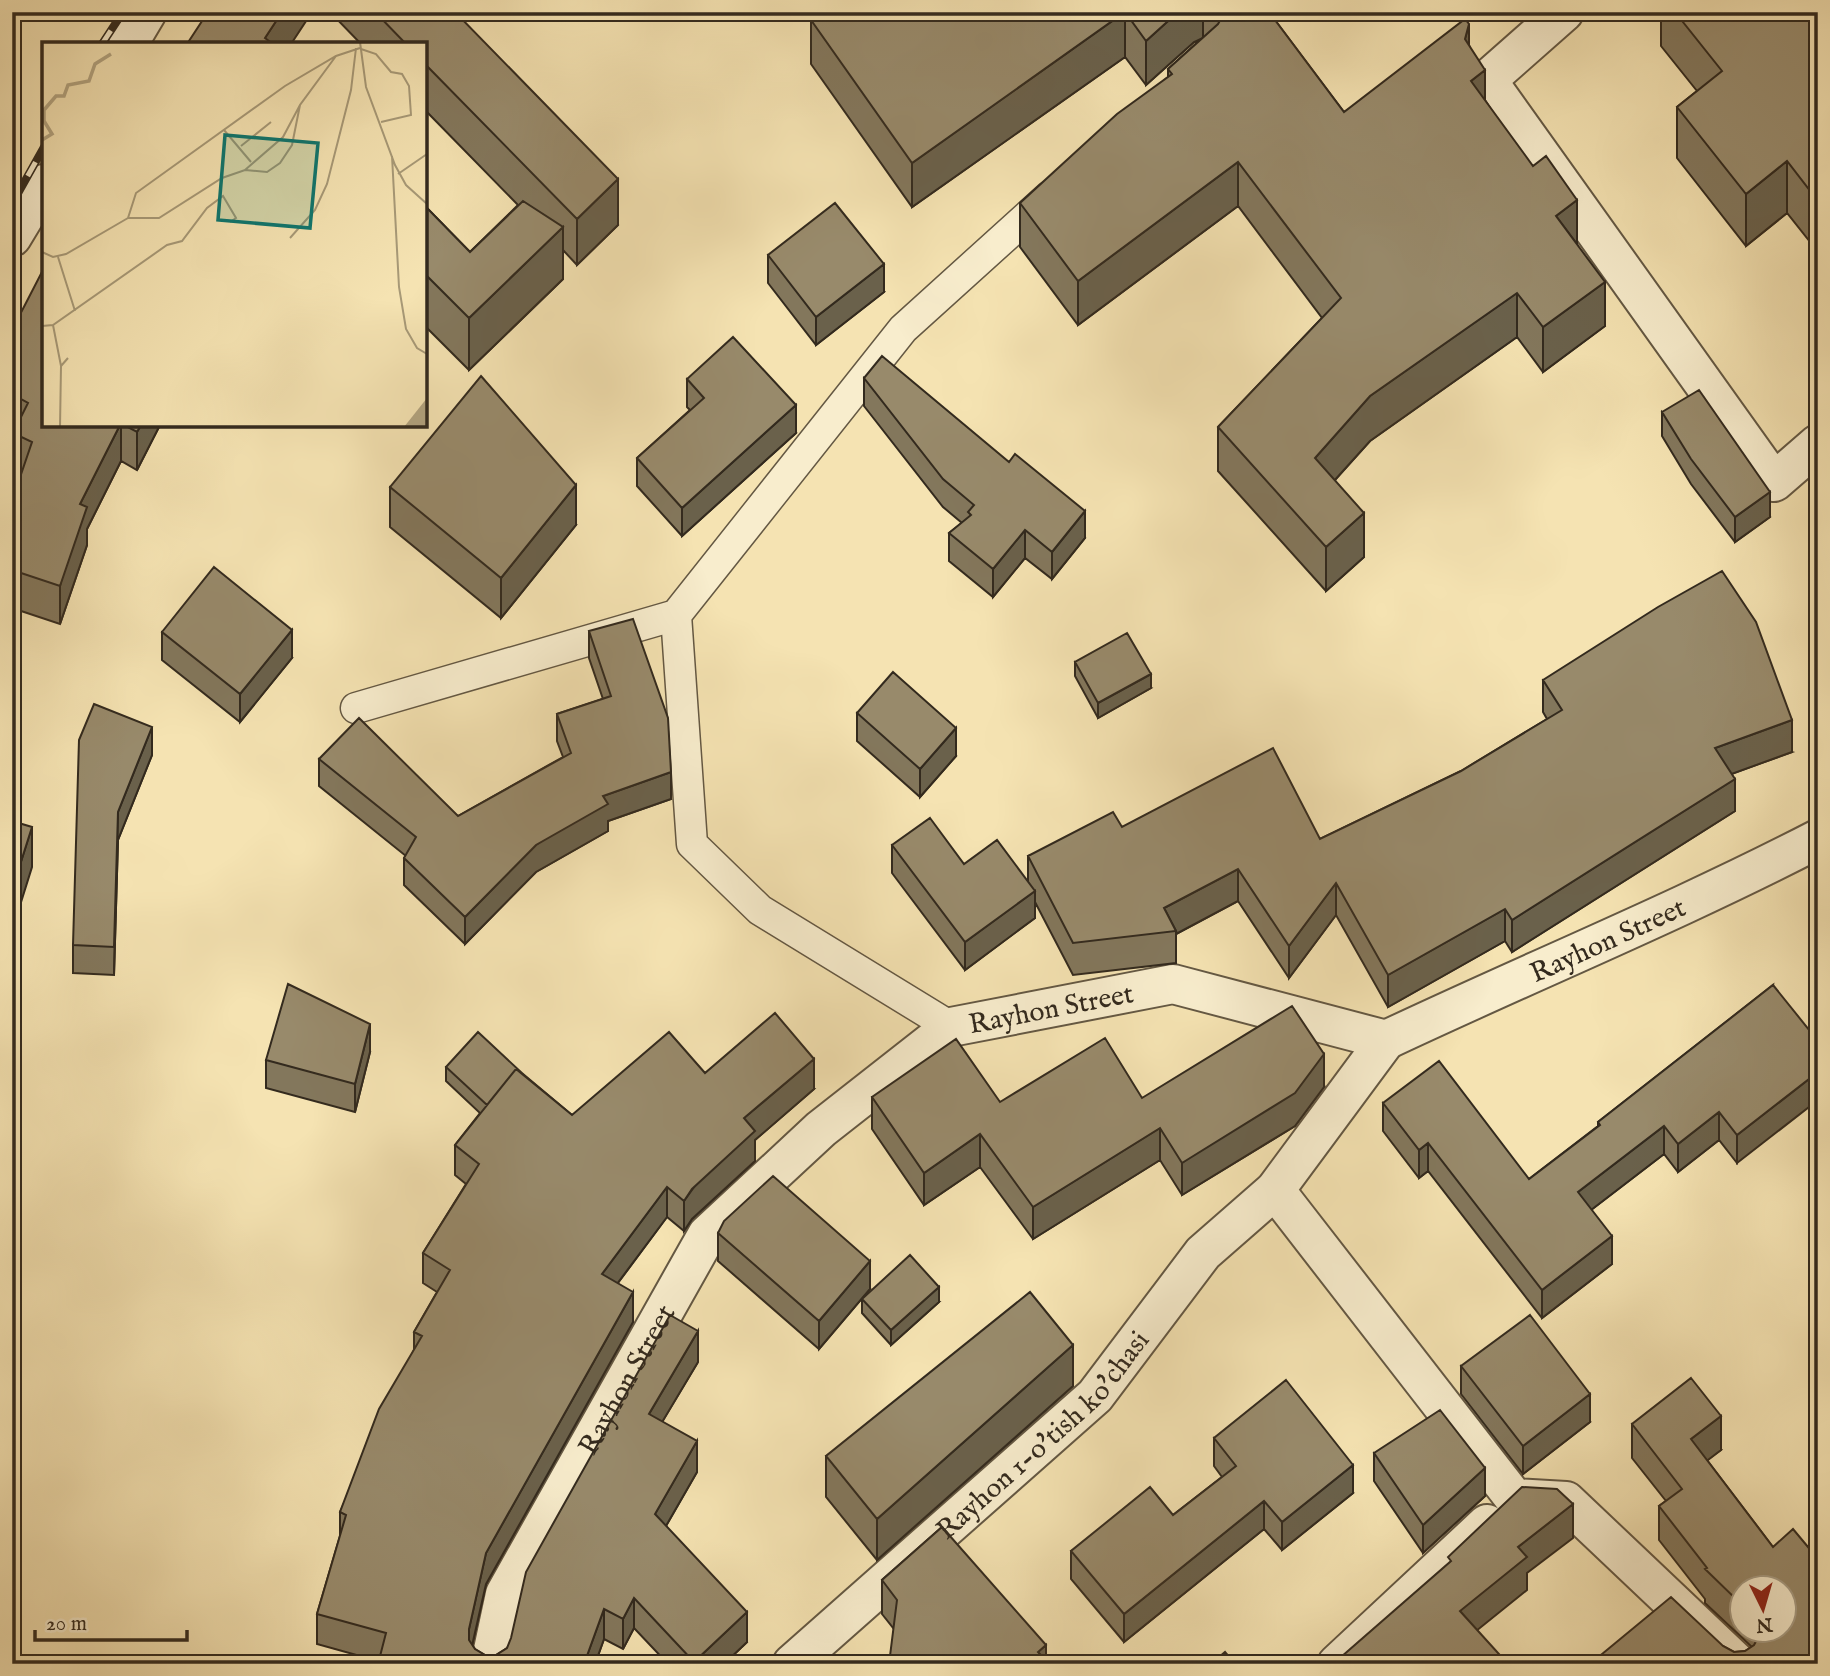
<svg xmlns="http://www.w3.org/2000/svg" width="1830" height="1676" viewBox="0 0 1830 1676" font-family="'IM FELL English',serif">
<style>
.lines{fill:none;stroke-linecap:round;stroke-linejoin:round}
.lane-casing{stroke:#645843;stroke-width:33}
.street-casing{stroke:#645843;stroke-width:42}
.lane{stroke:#f8edcd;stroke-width:30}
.street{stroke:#f8edcd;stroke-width:38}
.rail-casing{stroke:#332a1e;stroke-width:8}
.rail{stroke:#f8edcd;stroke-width:5;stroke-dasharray:16;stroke-linecap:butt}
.wall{fill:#83775c;stroke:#332a1e;stroke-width:2;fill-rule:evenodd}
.shaded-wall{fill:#6a614b;stroke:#332a1e;stroke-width:2}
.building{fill:#988a6b;stroke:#332a1e;stroke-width:2}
.labels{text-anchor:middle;stroke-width:5;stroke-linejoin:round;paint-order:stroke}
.street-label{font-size:28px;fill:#332a1e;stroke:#f8edcd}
.inset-river{fill:none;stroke:#b3a480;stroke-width:3.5}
.inset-road{fill:none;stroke:#a79977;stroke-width:2}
.view{fill:#0f766e;fill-opacity:0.15;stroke:#0f766e;stroke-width:3.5}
.inset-edge{fill:none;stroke:#332a1e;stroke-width:3.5}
</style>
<rect width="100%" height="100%" fill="#f5e3b2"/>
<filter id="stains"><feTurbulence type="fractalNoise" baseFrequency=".00286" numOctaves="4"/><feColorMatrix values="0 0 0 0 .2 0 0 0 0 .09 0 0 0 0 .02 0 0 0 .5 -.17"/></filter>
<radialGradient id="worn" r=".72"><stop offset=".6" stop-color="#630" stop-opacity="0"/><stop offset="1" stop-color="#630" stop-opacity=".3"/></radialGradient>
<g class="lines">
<defs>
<path id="lane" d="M356 708 676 615
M951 1027 760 910 692 844 676 615 903 329 1050 196"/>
<g id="street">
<path d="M1564 12 1487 80 1774 482 1818 444"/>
<path d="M128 44 147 12"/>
<path d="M12 237 44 184"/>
<path d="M1275 1190 1514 1498 1566 1501 1738 1664"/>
<path id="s1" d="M490 1664 505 1594 707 1235 821 1129 951 1027 1173 984 1386 1040C1530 972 1677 912 1818 839"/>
<path id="s2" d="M792 1664 1095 1396 1203 1253 1275 1190 1386 1040"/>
<path d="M1337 1664 1487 1524"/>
</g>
</defs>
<!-- lane casing -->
<use href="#lane" class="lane-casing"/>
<!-- street casing -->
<use href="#street" class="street-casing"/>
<!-- lane -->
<use href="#lane" class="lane"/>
<!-- street -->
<use href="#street" class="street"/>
<defs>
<path id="rail" d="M102 44 123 12
M12 204 44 147"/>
</defs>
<!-- rail casing -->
<use href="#rail" class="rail-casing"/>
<!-- rail -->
<use href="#rail" class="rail"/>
</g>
<!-- wall -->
<path class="wall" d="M330 12H455L618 225 577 265 563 250V279L469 370 425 326V206L470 252 518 205 425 110V44H361Z
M822 12H1269L1344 112 1469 45 1485 100 1577 244 1605 326 1543 372 1517 337 1370 441 1335 480 1364 557 1326 591 1218 471V427L1322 318 1238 206 1078 325 1020 247V203L1168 77V69L1201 39 1194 42 1146 85 1125 57 912 207 811 64V20Z
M1661 12H1808L1818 24V252L1787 213 1746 246 1677 158V107L1697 91 1661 46Z
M768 255 884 292 816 345 768 283Z
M12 330 44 425H160L137 470 121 461 87 529V545L60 624 12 608V501L21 475 13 471Z
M864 378 1085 538 1052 579 1025 558 993 597 949 561V533L962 523 943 507 864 406Z
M687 379 796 433 682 536 637 486V458L690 410 687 407Z
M1662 412 1770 517 1735 542 1691 484 1662 436Z
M390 487 576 525 501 618 390 527Z
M589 631 671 799 608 821V831L536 872 465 944 404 885V858L406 856 319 786V759L458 816 563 757 557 741V714L603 699 589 658Z
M162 632 292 658 240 722 162 660Z
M1075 662 1151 688 1098 718 1075 676Z
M1543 680 1792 752 1731 774 1735 811 1512 952 1505 941 1388 1007 1336 915 1289 978 1238 901 1176 934V963L1073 975 1035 902V918L965 970 892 873V845L1028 881V856L1122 827 1320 839 1461 771 1547 719 1543 712Z
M857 713 956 756 920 797 857 741Z
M152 755 118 840 114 975 73 973V945Z
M1773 985 1737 1163 1719 1140 1678 1172 1664 1154 1591 1210 1612 1264 1542 1318 1428 1171 1419 1178 1383 1131V1103L1529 1179 1598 1126V1122Z
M370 1052 355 1112 266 1088V1060Z
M446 1067 523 1074 572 1115 705 1073 814 1089 755 1140V1161L692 1219 684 1231 667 1217 618 1283 633 1322 486 1584 472 1645 475 1649 485 1655H496L507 1648 698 1362 662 1422 697 1472 666 1526 747 1642 724 1664H668L634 1628 623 1649 604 1639 595 1664 378 1661 317 1644V1614L340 1536V1512L414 1350V1332L437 1292 423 1283V1253L466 1184 455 1175V1145L480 1113 446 1081Z
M1324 1087 1295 1126 1182 1195 1160 1160 1033 1239 980 1167 924 1205 872 1129V1097L1000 1102 1142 1098Z
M718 1233 870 1289 819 1349 718 1261Z
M1818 1287V1332L1812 1325V1292Z
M862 1299 939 1302 891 1345 862 1313Z
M1461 1366 1590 1422 1523 1474 1461 1394Z
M1073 1386 877 1560 826 1497V1456Z
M1632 1424 1721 1450 1707 1460 1773 1547H1808L1818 1664H1590L1723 1646 1734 1652 1745 1651 1752 1647 1705 1603V1599L1659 1540V1506L1666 1501 1632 1458ZM1742 1588 1784 1630H1742Z
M1214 1438 1353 1493 1282 1550 1264 1529 1124 1642 1071 1579V1551L1173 1515 1222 1477 1214 1466Z
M1374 1453 1485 1496 1423 1553 1374 1481Z
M942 1527 894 1629 882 1614V1580Z"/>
<!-- shaded-wall -->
<path class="shaded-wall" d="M282 12H312L291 44H265V38Z
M1125 12V57L912 207V163Z
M1178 12H1203V38L1194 42 1146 85V41Z
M1469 24V68L1465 39Z
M1485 70V114L1471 81Z
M1787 161V213L1746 246V194Z
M1238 162V206L1078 325V281Z
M618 179V225L577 265V219Z
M1577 200V244L1556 216Z
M563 227V279L469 370V318Z
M884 264V292L816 345V317Z
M1605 282V326L1543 372V327Z
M1517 293V337L1370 441 1315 502V458L1370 396Z
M796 405V433L682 536V508Z
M120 425H121V461L87 529V545L60 624V586L80 504Z
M141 425H160L137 470V432Z
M576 485V525L501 618V578Z
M1770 492V517L1735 542V517Z
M1085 511V538L1052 579V552Z
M1364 513V557L1326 591V547Z
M1025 530V558L993 597V569Z
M292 630V658L240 722V694Z
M1151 674V688L1098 718V703Z
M1792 720V752L1715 780V748Z
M152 727V755L118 840 114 975 118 812Z
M956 728V756L920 797V769Z
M671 772V799L608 821V831L536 872 465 944V917L536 845 603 796Z
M1735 779V811L1512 952V920Z
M32 827V867L12 931V890Z
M1238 869V901L1176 934V931L1164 908Z
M1336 883V915L1289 978V946Z
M1035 891V918L965 970V942Z
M1505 909V941L1388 1007V975Z
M370 1024V1052L355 1112V1084Z
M1324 1054V1087L1295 1126 1182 1195V1163Z
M814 1059V1089L755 1140V1161L692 1219 684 1231V1201L744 1118Z
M1818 1072V1100L1737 1163V1135Z
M1719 1112V1140L1678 1172V1144Z
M1664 1126V1154L1578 1220V1192Z
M1160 1128V1160L1033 1239V1207Z
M980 1134V1167L924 1205V1173Z
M1428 1143V1171L1419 1178V1150Z
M667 1187V1217L602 1304V1274Z
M1612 1236V1264L1542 1318V1290Z
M870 1261V1289L819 1349V1321Z
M939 1287V1302L891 1345V1330Z
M633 1292V1322L486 1584 469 1659V1629L486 1553Z
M698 1331V1362L649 1444V1414Z
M1073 1345V1386L877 1560V1519Z
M1590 1394V1422L1523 1474V1446Z
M1721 1416V1450L1691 1473V1439Z
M697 1441V1472L655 1545V1514Z
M1353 1465V1493L1282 1550V1522Z
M1485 1468V1496L1423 1553V1525Z
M1264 1501V1529L1124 1642V1614Z
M1573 1504V1538L1527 1573V1590L1460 1644V1611L1518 1547Z
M634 1598V1628L623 1649V1619Z
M604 1609V1639L595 1664H584Z
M747 1612V1642L724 1664H694V1662Z
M1046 1645V1664L1038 1652Z"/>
<!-- building -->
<path class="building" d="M208 12H282L265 38 273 44H187Z
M375 12H455L618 179 577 219 425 64V44H406Z
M822 12H1178L1146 41 1125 12 912 163 811 20Z
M1223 12H1269L1344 112 1465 19 1469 24 1465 39 1485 70 1471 81 1533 166 1546 156 1577 200 1556 216 1605 282 1543 327 1517 293 1370 396 1315 458 1364 513 1326 547 1218 427 1341 298 1238 162 1078 281 1020 203 1117 114 1172 74 1168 69 1218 24 1222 17Z
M1675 12H1808L1818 24V201L1787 161 1746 194 1677 107 1722 71Z
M523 201 563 227 469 318 425 274V206L470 252Z
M835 203 884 264 816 317 768 255Z
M44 268V425H120L80 504 87 507 60 586 12 570V501L32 442 13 433 28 403 12 394V330Z
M733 337 796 405 682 508 637 458 704 398 687 379Z
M882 356 1009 462 1015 454 1085 511 1052 552 1025 530 993 569 949 533 971 515 968 512 974 505 943 479 864 378Z
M481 376 576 485 501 578 390 487Z
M1699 390 1770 492 1735 517 1691 459 1662 412Z
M124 425H141L137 432Z
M214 567 292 630 240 694 162 632Z
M1722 571 1756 622 1792 720 1715 748 1735 779 1635 842 1512 920 1505 909 1388 975 1336 883 1289 946 1238 869 1164 908 1176 931 1073 943 1028 856 1113 812 1122 827 1273 748 1320 839 1461 771 1562 710 1543 680 1658 607Z
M633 619 668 718 671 772 603 796 608 804 536 845 465 917 404 858 416 837 319 759 359 718 458 816 571 753 557 714 611 696 589 631Z
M1127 633 1151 674 1098 703 1075 662Z
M893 672 956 728 920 769 857 713Z
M94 704 152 727 118 812 114 947 73 945 79 740Z
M930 818 964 864 997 840 1035 891 965 942 892 845Z
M12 821 32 827 12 890Z
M288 984 370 1024 355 1084 266 1060Z
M1773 985 1818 1041V1072L1737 1135 1719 1112 1678 1144 1664 1126 1578 1192 1612 1236 1542 1290 1428 1143 1419 1150 1383 1103 1439 1061 1529 1179 1600 1125 1598 1122Z
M1292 1006 1324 1054 1295 1093 1182 1163 1160 1128 1033 1207 980 1134 924 1173 872 1097 956 1039 1000 1102 1105 1038 1142 1098Z
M775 1013 814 1059 744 1118 755 1131 692 1189 684 1201 667 1187 602 1274 633 1292 486 1553 469 1629V1640L475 1649 485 1655H496L507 1648 511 1638 526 1572 670 1315 698 1331 649 1414 697 1441 655 1514 747 1612 694 1662 634 1598 623 1619 604 1609 584 1664H378L386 1633 317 1614 346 1515 340 1512 379 1409 422 1336 414 1332 450 1270 423 1253 479 1164 455 1145 516 1069 572 1115 669 1032 705 1073Z
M478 1032 523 1074 516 1069 487 1105 446 1067Z
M773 1176 870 1261 819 1321 718 1233 724 1221Z
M910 1255 939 1287 891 1330 862 1299Z
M1818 1287V1298L1812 1292Z
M1030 1292 1073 1345 877 1519 826 1456Z
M1530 1315 1590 1394 1523 1446 1461 1366Z
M1691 1378 1721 1416 1691 1439 1773 1547 1793 1529 1808 1547 1818 1539V1664H1590L1671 1597 1723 1646 1734 1652 1745 1651 1754 1645 1759 1636V1630H1784V1588H1742V1605L1705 1569 1707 1568 1659 1506 1682 1489 1632 1424Z
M1286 1380 1353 1465 1282 1522 1264 1501 1124 1614 1071 1551 1150 1487 1173 1515 1236 1466 1214 1438Z
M1440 1410 1485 1468 1423 1525 1374 1453Z
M1522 1487 1557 1489 1573 1504 1518 1547 1527 1557 1460 1611 1508 1664H1333L1451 1561 1448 1557Z
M942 1527 1046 1645 1038 1652 1049 1664H889L897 1600 882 1580Z
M1225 1652 1235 1664H1211Z"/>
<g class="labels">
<!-- street labels -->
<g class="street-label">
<text dy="10" stroke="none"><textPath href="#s1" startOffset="1494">Rayhon Street</textPath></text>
<text dy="10" stroke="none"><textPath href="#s1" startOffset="906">Rayhon Street</textPath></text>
<text dy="10" stroke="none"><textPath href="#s1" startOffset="318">Rayhon Street</textPath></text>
<text dy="10" stroke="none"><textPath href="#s2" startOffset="340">Rayhon 1-o'tish ko'chasi</textPath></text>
</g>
</g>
<!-- overview -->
<g transform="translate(42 42)">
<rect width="385" height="385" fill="#f5e3b2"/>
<path d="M385 356V385H362Z" fill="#b3a480"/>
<path class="inset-river" d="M0 98 10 92 2 79V68L14 54H22L26 43 47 39 53 22 69 12"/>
<path class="inset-road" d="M318 0 324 45 353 123 364 143 385 162M319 7 334 12 349 30 360 32 367 44 369 73 339 80M182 88 209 120M199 104 229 80M350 114 357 245 364 287 375 306 385 312M203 128 241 95 258 63M356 132 385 112M86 176 94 151 243 44 294 14 318 6M86 176H117L180 136 203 128 225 130 238 121 250 103 258 63 294 14M248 196 273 168 285 142 309 48 314 6M0 210 11 215 24 212 86 176M16 215 33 269M11 283 19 324M0 284 11 283 125 203 140 199 165 166 181 154 194 176 188 180M18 385 19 324 26 316"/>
<path class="view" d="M183 93 276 101 268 186 176 178Z"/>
<rect width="385" height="385" class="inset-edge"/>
</g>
<!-- margin -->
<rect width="1830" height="1676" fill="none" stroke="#f5e3b2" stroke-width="42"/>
<rect x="14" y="14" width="1802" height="1648" fill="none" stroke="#332a1e" stroke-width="3.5"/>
<rect x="21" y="21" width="1788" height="1634" fill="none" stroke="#332a1e" stroke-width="2"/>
<!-- north arrow -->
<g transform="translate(1763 1609) rotate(175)"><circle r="33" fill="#f8edcd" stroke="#a99f87" stroke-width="2"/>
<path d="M0-5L12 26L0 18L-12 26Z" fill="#8f2418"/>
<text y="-10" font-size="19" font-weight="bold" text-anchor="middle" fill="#332a1e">N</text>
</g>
<!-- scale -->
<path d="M35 1630v10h152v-10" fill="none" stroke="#332a1e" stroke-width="3.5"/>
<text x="46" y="1630" font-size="21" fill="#332a1e" stroke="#f8edcd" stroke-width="5" paint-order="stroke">20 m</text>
<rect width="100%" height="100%" filter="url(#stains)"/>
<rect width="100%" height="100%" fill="url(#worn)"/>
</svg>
